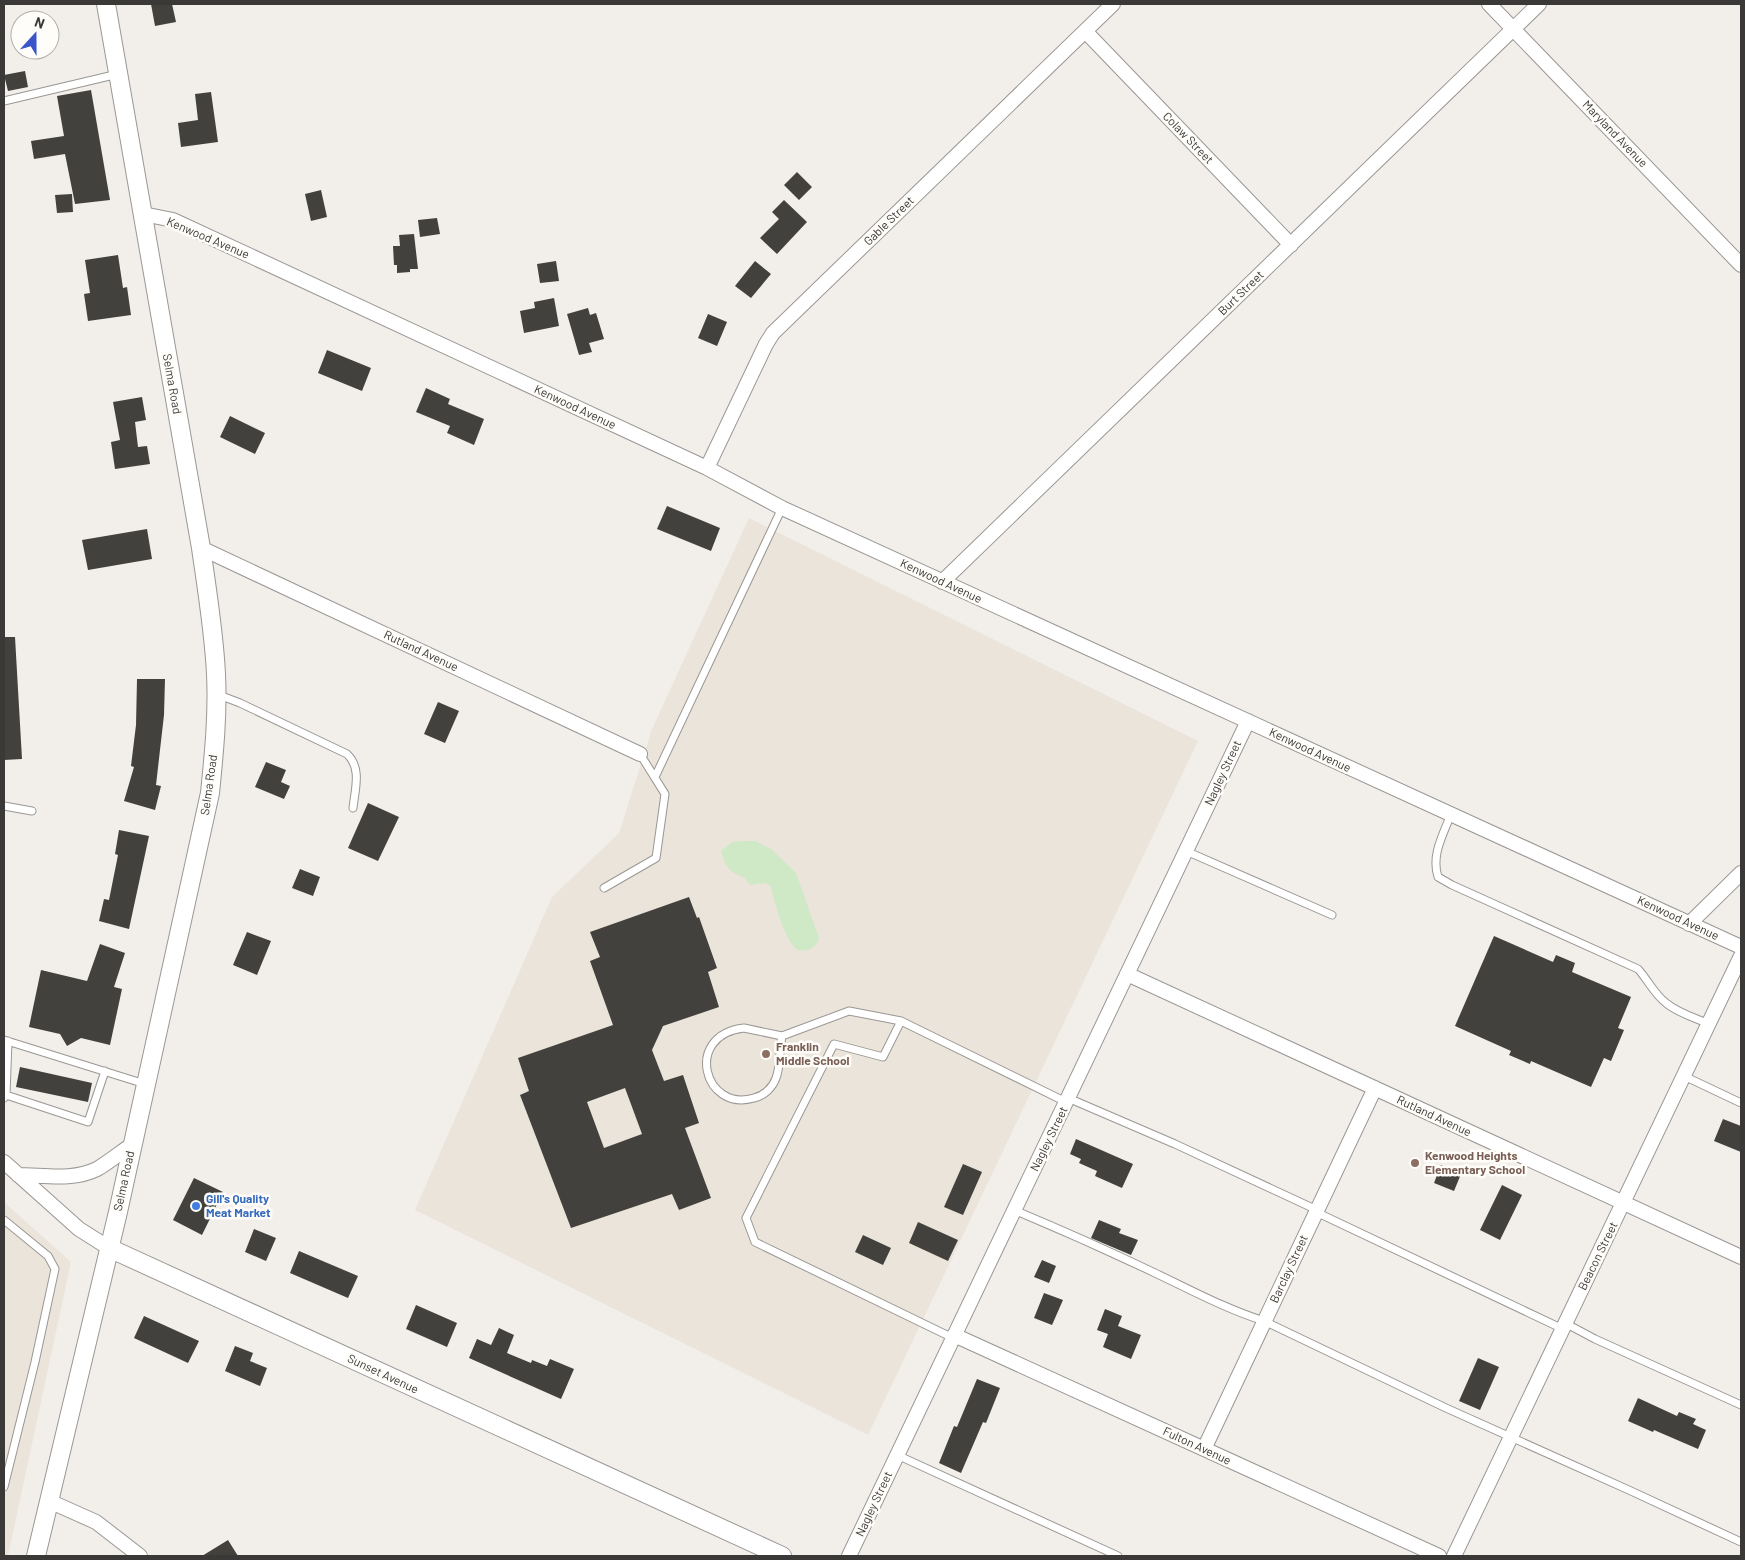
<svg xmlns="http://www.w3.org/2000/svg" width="1745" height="1560" viewBox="0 0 1745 1560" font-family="Barlow,sans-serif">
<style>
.built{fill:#ebe4da}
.green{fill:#cfe8c5}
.building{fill:#43413d;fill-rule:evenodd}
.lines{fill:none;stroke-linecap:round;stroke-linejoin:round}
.service-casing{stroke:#9a9794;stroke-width:9}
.minor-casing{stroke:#9a9794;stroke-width:16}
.tertiary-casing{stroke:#9a9794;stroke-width:20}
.service{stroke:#fff;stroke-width:7}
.minor{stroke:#fff;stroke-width:14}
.tertiary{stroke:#fff;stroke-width:18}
.education-dot{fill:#8d6e63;stroke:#fffdf9;stroke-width:2}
.shop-dot{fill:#3f7fe0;stroke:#fffdf9;stroke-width:2}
.labels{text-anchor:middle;stroke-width:5;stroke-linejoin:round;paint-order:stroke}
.street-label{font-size:12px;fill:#3a3938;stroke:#fffdf9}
.education-label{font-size:12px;font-weight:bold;fill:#785e54;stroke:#fffdf9;text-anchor:start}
.shop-label{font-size:12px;font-weight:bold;fill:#366cbe;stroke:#fffdf9;text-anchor:start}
</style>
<rect width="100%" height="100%" fill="#f2efeb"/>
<!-- built -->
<path class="built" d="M749 518 1198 741 868 1435 415 1210 552 897 619 833 652 729Z
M4 1202 71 1262 8 1556H4Z"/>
<!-- green -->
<path class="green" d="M746 841H755L771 849 796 873 819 938C817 944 813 949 806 950 802 951 798 951 795 948 783 935 775 902 770 885L764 883 750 885C743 875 744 878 734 873 726 868 723 859 721 851L732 842Z"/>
<!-- building -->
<path class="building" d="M151 4H172L176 22 155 26Z
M25 71 28 87 8 91 4 75Z
M91 90 110 200 75 204 65 154 34 159 31 141 64 136 57 96Z
M211 92 218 142 181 147 178 123 198 120 195 94Z
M797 172 812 187 799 200 784 185Z
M321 190 327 217 311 221 305 194Z
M72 194 73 212 57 213 55 195Z
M784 200 807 222 777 254 760 238 779 219 772 212Z
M437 218 440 234 420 237 418 220Z
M414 234 418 269H410V272L397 273V265H394L393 246H400L399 235Z
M118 255 123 288 127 287 131 315 88 321 84 294 90 293 85 260Z
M556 261 559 281 540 283 537 264Z
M755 261 771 274 751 298 735 286Z
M554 298 559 326 524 333 520 311 535 308 534 302Z
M588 308 590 315 596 313 604 339 589 343 592 352 579 355 567 314Z
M708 314 727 322 717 346 698 338Z
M327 350 371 368 362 391 318 373Z
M426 388 450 399 448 404 484 419 474 445 447 433 450 426 416 412Z
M142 397 146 420 135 422 138 447 147 446 150 464 115 469 111 442 120 440 113 402Z
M230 416 265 433 255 454 220 437Z
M667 506 720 528 711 551 657 529Z
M147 529 152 559 88 570 82 540Z
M4 637H15L22 759 4 760Z
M137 679H165L164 715 156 785 161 786 155 810 124 801 134 767 131 766 136 725Z
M438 702 459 711 445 743 424 734Z
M266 762 286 770 281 782 290 786 284 799 255 787Z
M368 803 399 817 378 861 348 848Z
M119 830 149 836 129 929 99 921 104 899 109 900 118 855 115 854Z
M300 869 320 877 313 896 292 888Z
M689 897 697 918 699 917 717 968 708 972 719 1007 663 1026 652 1050 664 1081 683 1075 699 1123 685 1128 711 1198 679 1210 672 1194 571 1228 520 1095 529 1091 518 1058 613 1025 590 961 600 957 590 932ZM625 1088 642 1134 604 1148 587 1102Z
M247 932 271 941 257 975 233 965Z
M1494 936 1553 962 1556 955 1575 963 1572 972 1631 997 1618 1028 1624 1030 1611 1061 1604 1058 1591 1087 1531 1061 1530 1064 1509 1055 1511 1051 1455 1026Z
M100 944 125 953 114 987 122 989 110 1045 81 1038 67 1046 60 1034 29 1027 41 970 87 981Z
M20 1067 92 1083 88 1102 16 1087Z
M1723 1119 1741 1126V1152L1714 1141Z
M1076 1139 1133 1164 1122 1188 1095 1176 1097 1171 1079 1163 1081 1159 1070 1154Z
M963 1164 982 1172 963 1215 944 1207Z
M1441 1165 1461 1174 1454 1191 1434 1183Z
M194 1178 223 1192 202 1235 173 1220Z
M1502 1185 1522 1195 1500 1240 1480 1230Z
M1099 1220 1121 1229 1119 1233 1138 1240 1131 1255 1091 1238Z
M918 1222 958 1240 948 1261 909 1243Z
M254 1229 276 1238 266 1261 245 1252Z
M863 1235 891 1248 883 1265 855 1252Z
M299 1251 358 1276 348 1298 290 1273Z
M1042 1260 1056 1266 1049 1283 1034 1277Z
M1044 1293 1063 1300 1052 1325 1034 1318Z
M416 1305 457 1323 447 1347 406 1329Z
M1105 1309 1122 1316 1118 1326 1141 1335 1131 1359 1103 1347 1108 1334 1097 1330Z
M144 1316 199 1341 188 1363 134 1338Z
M499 1328 514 1335 507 1353 531 1363 532 1360 547 1366 550 1359 574 1369 561 1399 469 1358 477 1339 491 1345Z
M235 1346 253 1353 250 1361 267 1368 260 1386 225 1371Z
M1478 1358 1499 1367 1480 1410 1459 1401Z
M977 1379 1000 1388 986 1423 983 1422 961 1473 939 1463 954 1426 957 1427Z
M1638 1398 1677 1416 1679 1412 1696 1419 1693 1424 1706 1430 1698 1449 1654 1430 1653 1432 1628 1421Z
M228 1540 238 1556H202Z"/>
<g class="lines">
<defs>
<path id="service" d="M4 101 118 74
M219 695 240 703 347 754C362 768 355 789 353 808
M655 777 782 508
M4 806 32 811
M1451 814C1443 835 1431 855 1438 877L1452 885 1638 969C1648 980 1654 994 1666 1003 1678 1013 1695 1018 1709 1024
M1186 851 1332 915
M604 888 656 858 665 794 640 754
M744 1028 782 1036C779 1050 781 1065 776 1078 773 1087 764 1096 754 1098 704 1113 683 1035 744 1028Z
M782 1036 849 1011 901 1021
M4 1040 145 1084
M1684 1076 1741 1103
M6 1095 8 1041
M4 1098 6 1095 88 1122 105 1071
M1068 1098 1175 1144 1317 1210
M1014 1210C1062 1230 1109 1251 1155 1273 1191 1290 1226 1309 1264 1321L1446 1408 1631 1491 1741 1542
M1316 1212 1563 1329
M4 1220 48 1256 55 1269 35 1362 4 1487
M1565 1323 1595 1339 1741 1405
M953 1338 755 1242 746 1218 834 1044 883 1057 901 1021 1066 1102
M897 1455 1118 1556"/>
<path id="minor" d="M1489 4 1741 265
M1085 31 1291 245
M143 214 173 220 707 468 782 508 1741 947
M707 468 766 344 773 333 1113 4
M201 548 640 754
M942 582 1539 4
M1689 924 1741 873
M1127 974 1741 1257
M4 1162 79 1229 109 1248
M18 1175C44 1175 73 1181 97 1169 109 1162 121 1152 133 1144
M954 1335 1439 1556
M1204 1449 1375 1088
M49 1501 96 1522 140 1556
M849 1556 1248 721
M1454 1556 1741 956"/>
<path id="tertiary" d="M109 1248 782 1556
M36 1556 118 1212 210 793C214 753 218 714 216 674 214 632 207 590 201 548L106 4"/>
</defs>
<!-- service casing -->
<use href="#service" class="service-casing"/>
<!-- minor casing -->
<use href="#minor" class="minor-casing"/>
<!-- tertiary casing -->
<use href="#tertiary" class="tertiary-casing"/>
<!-- service -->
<use href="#service" class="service"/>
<!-- minor -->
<use href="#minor" class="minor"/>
<!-- tertiary -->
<use href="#tertiary" class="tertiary"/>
</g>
<!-- markers -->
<g class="education-dot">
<circle cx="766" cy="1054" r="5"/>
<circle cx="1415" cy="1163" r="5"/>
</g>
<circle class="shop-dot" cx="196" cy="1206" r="5"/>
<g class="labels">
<!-- street labels -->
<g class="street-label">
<text transform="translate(1615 134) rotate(46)" y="4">Maryland Avenue</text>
<text transform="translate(1188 138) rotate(46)" y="4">Colaw Street</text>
<text transform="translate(889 221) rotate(-44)" y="4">Gable Street</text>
<text transform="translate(208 238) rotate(23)" y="4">Kenwood Avenue</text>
<text transform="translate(1241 293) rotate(-44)" y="4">Burt Street</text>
<text transform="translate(172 384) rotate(80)" y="4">Selma Road</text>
<text transform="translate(575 407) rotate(25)" y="4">Kenwood Avenue</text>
<text transform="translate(941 581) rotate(25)" y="4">Kenwood Avenue</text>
<text transform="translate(421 651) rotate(25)" y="4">Rutland Avenue</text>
<text transform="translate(1310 750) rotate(25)" y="4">Kenwood Avenue</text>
<text transform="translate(1223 773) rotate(-65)" y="4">Nagley Street</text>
<text transform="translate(209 785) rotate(-82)" y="4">Selma Road</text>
<text transform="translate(1678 918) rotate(25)" y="4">Kenwood Avenue</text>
<text transform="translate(1434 1116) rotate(25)" y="4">Rutland Avenue</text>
<text transform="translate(1049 1139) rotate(-64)" y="4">Nagley Street</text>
<text transform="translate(124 1181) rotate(-78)" y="4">Selma Road</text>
<text transform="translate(1598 1256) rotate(-64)" y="4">Beacon Street</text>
<text transform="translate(1289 1269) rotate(-65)" y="4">Barclay Street</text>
<text transform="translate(383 1374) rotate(25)" y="4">Sunset Avenue</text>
<text transform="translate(1197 1446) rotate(25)" y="4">Fulton Avenue</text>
<text transform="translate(874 1504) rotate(-65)" y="4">Nagley Street</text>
</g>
<!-- education labels -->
<g class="education-label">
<text x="776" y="1051">Franklin<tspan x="776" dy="14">Middle School</tspan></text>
<text x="1425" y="1160">Kenwood Heights<tspan x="1425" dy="14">Elementary School</tspan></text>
</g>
<!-- shop labels -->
<g class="shop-label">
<text x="206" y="1203">Gill's Quality<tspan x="206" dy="14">Meat Market</tspan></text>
</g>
</g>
<!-- border -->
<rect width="1745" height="1560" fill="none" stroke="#3a3938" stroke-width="10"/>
<!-- north arrow -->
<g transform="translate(35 35) rotate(21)"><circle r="24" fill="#fffdf9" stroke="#b0afac"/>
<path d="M0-4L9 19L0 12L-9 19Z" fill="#3955c7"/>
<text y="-8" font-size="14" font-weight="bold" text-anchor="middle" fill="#3a3938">N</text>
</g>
</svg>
